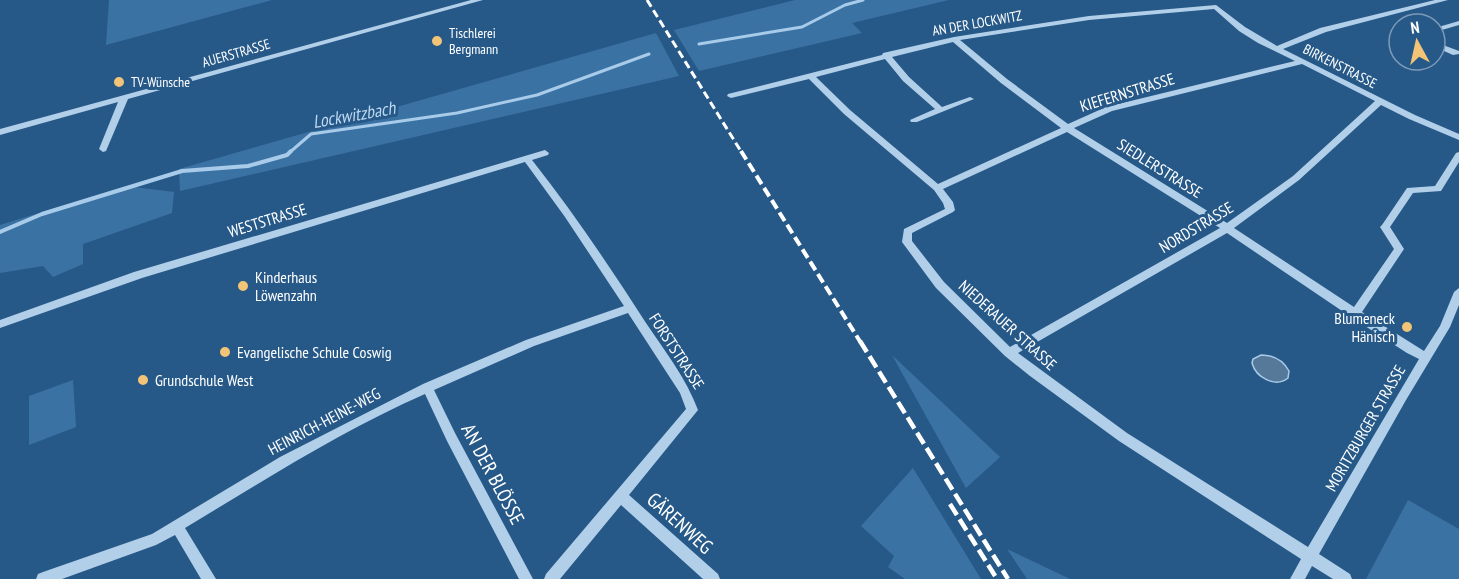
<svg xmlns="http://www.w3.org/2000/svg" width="1459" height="579" viewBox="0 0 1459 579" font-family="'PT Sans Narrow',sans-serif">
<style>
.green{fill:#3b72a4}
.water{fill:#56799a;stroke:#a7cbe9;stroke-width:1.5}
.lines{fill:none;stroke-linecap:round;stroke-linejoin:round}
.stream-far1{stroke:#a7cbe9;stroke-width:3}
.stream{stroke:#a7cbe9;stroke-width:4}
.minor{fill:#b2cfe9;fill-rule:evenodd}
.rail-far2{stroke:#fff;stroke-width:3;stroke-dasharray:8 4;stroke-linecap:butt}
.rail-far1{stroke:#fff;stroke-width:4;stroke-dasharray:10 4.5;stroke-linecap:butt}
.rail{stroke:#fff;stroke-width:4.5;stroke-dasharray:13 5;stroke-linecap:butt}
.poi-dot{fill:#f2c477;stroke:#265988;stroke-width:2}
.labels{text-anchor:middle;stroke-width:6;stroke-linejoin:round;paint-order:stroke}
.far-street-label{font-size:14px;fill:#fff;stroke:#265988}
.far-poi-label{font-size:14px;fill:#fff;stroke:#265988;text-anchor:start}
.street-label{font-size:16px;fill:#fff;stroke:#265988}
.poi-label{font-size:16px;fill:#fff;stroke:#265988;text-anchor:start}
.water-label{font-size:18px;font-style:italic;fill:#bed9f0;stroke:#265988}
.near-street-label{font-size:20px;fill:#fff;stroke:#265988}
</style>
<rect width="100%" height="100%" fill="#265988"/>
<!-- green -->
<path class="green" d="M109 0H272L106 45Z
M795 0H949L852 23 862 33 699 71 674 30Z
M656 33 679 76 180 191 179 169Z
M126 186 174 192 172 213 83 244V264L53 277 43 266 0 273V225Z
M892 355 1000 457 966 488Z
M73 380 76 427 29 445V396Z
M913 468 981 579H905L888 567 894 556 861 526Z
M1408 500 1459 529V579H1366Z
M1007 549 1070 579H1027Z"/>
<!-- water -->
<path class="water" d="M1261 355C1273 355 1283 360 1289 371L1288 378C1276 388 1256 378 1252 363L1253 359Z"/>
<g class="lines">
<!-- stream-far1 -->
<path class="stream-far1" d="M699 44 802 27 845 5 863 0
M289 153 311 134 457 113 537 95 649 54"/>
<!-- stream -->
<path class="stream" d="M0 232 42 214 182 171 248 166 287 155 291 151"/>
<!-- minor -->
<path class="minor" d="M471 0H483L128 99 106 151 103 152 99 149 118 102 0 135V129Z
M1435 0H1448L1326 32 1283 49 1415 115 1459 134V140L1409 119 1381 105 1299 180 1234 228 1354 307 1394 249 1380 227 1382 225 1407 188 1435 186 1456 153 1459 152V162L1441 191 1413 193 1390 227 1404 249 1362 312 1424 351 1440 326 1454 292 1459 288V305L1450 327 1406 400 1319 554 1350 574 1352 579H1333L1312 566 1305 579H1290L1301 559 1119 441 1030 376 1005 356 936 288 902 242 904 229 945 209 943 203 934 190 844 114 809 79 731 98 727 96 728 94 882 55 883 53 954 37 1089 16 1216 5 1245 27 1277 46 1320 28ZM1214 9 1239 31 1258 43 1295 61 1106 107 1068 124 1007 79 960 40 1089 20ZM953 42 1001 83 1061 128 938 184 850 110 816 77 885 59 903 81 935 109 910 120 911 122H917L974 99 970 97 942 107 909 77 892 57ZM1302 64 1375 101 1293 176 1227 223 1074 128 1112 111ZM1067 132 1220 228 1010 347 944 282 912 241V233L953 212 955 210 953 202 943 189ZM1227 233 1351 317 1407 353 1419 359 1308 547 1127 433 1018 353Z
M1459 21V25L1435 32V28Z
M1435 42 1459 51V54L1453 55 1435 47Z
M545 150 549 153 548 155 532 160C573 212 610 267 646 323 665 351 686 378 698 410L629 495 718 574 720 579H703L621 505 560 579H544L546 574 686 409 680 393 628 313 534 346 434 390 455 433 533 579H519L447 441 425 394C341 431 263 481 185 528L216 579H201L175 535 156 545 62 579H36L38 574 43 572 152 534 280 457 423 384 526 340 624 306 565 217 525 162 142 278 0 328V320L134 272Z"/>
<!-- rail-far2 -->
<path class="rail-far2" d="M647 0 742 153"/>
<!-- rail-far1 -->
<path class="rail-far1" d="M741 151 861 343"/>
<!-- rail -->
<path class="rail" d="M860 341 1008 579
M950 504 997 579"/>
</g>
<!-- markers -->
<g class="poi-dot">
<circle cx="437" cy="41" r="6"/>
<circle cx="119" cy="82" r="6"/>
<circle cx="243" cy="286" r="6"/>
<circle cx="1407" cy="327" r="6"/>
<circle cx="225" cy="352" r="6"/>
<circle cx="143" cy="380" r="6"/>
</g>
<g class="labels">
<!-- far-street labels -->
<g class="far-street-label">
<text transform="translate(977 23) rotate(-10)" y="5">AN DER LOCKWITZ</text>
<text transform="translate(236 53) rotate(-16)" y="5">AUERSTRASSE</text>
<text transform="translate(1340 66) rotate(27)" y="5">BIRKENSTRASSE</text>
</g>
<!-- far-poi labels -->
<g class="far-poi-label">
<text x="449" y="38">Tischlerei<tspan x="449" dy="16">Bergmann</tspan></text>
<text x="131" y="87">TV-Wünsche</text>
</g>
<!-- street labels -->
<g class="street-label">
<text transform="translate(1127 92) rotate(-17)" y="6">KIEFERNSTRASSE</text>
<text transform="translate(1160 168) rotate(32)" y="6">SIEDLERSTRASSE</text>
<text transform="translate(267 220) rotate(-17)" y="6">WESTSTRASSE</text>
<text transform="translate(1196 227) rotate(-31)" y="6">NORDSTRASSE</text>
<text transform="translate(1008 325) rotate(42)" y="6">NIEDERAUER STRASSE</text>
<text transform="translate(677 351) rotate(57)" y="6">FORSTSTRASSE</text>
<text transform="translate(324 421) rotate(-28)" y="6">HEINRICH-HEINE-WEG</text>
<text transform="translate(1365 428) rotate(-60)" y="6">MORITZBURGER STRASSE</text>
</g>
<!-- poi labels -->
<g class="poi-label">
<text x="255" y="283">Kinderhaus<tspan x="255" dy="18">Löwenzahn</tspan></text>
<text x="1395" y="324" text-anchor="end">Blumeneck<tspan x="1395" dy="18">Hänisch</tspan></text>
<text x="237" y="358">Evangelische Schule Coswig</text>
<text x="155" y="386">Grundschule West</text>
</g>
<!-- water labels -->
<g class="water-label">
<text transform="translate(354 115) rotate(-10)" y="6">Lockwitzbach</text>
</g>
<!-- near-street labels -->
<g class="near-street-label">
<text transform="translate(493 474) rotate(62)" y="7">AN DER BLÖSSE</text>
<text transform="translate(680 523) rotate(42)" y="7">GÄRENWEG</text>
</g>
</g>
<!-- north arrow -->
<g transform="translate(1417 42) rotate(352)"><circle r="28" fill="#265988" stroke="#7d9bb8" stroke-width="1.5"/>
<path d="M0-4.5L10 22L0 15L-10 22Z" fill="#f2c477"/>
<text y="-9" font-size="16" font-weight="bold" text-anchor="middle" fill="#ffffff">N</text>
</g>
</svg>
